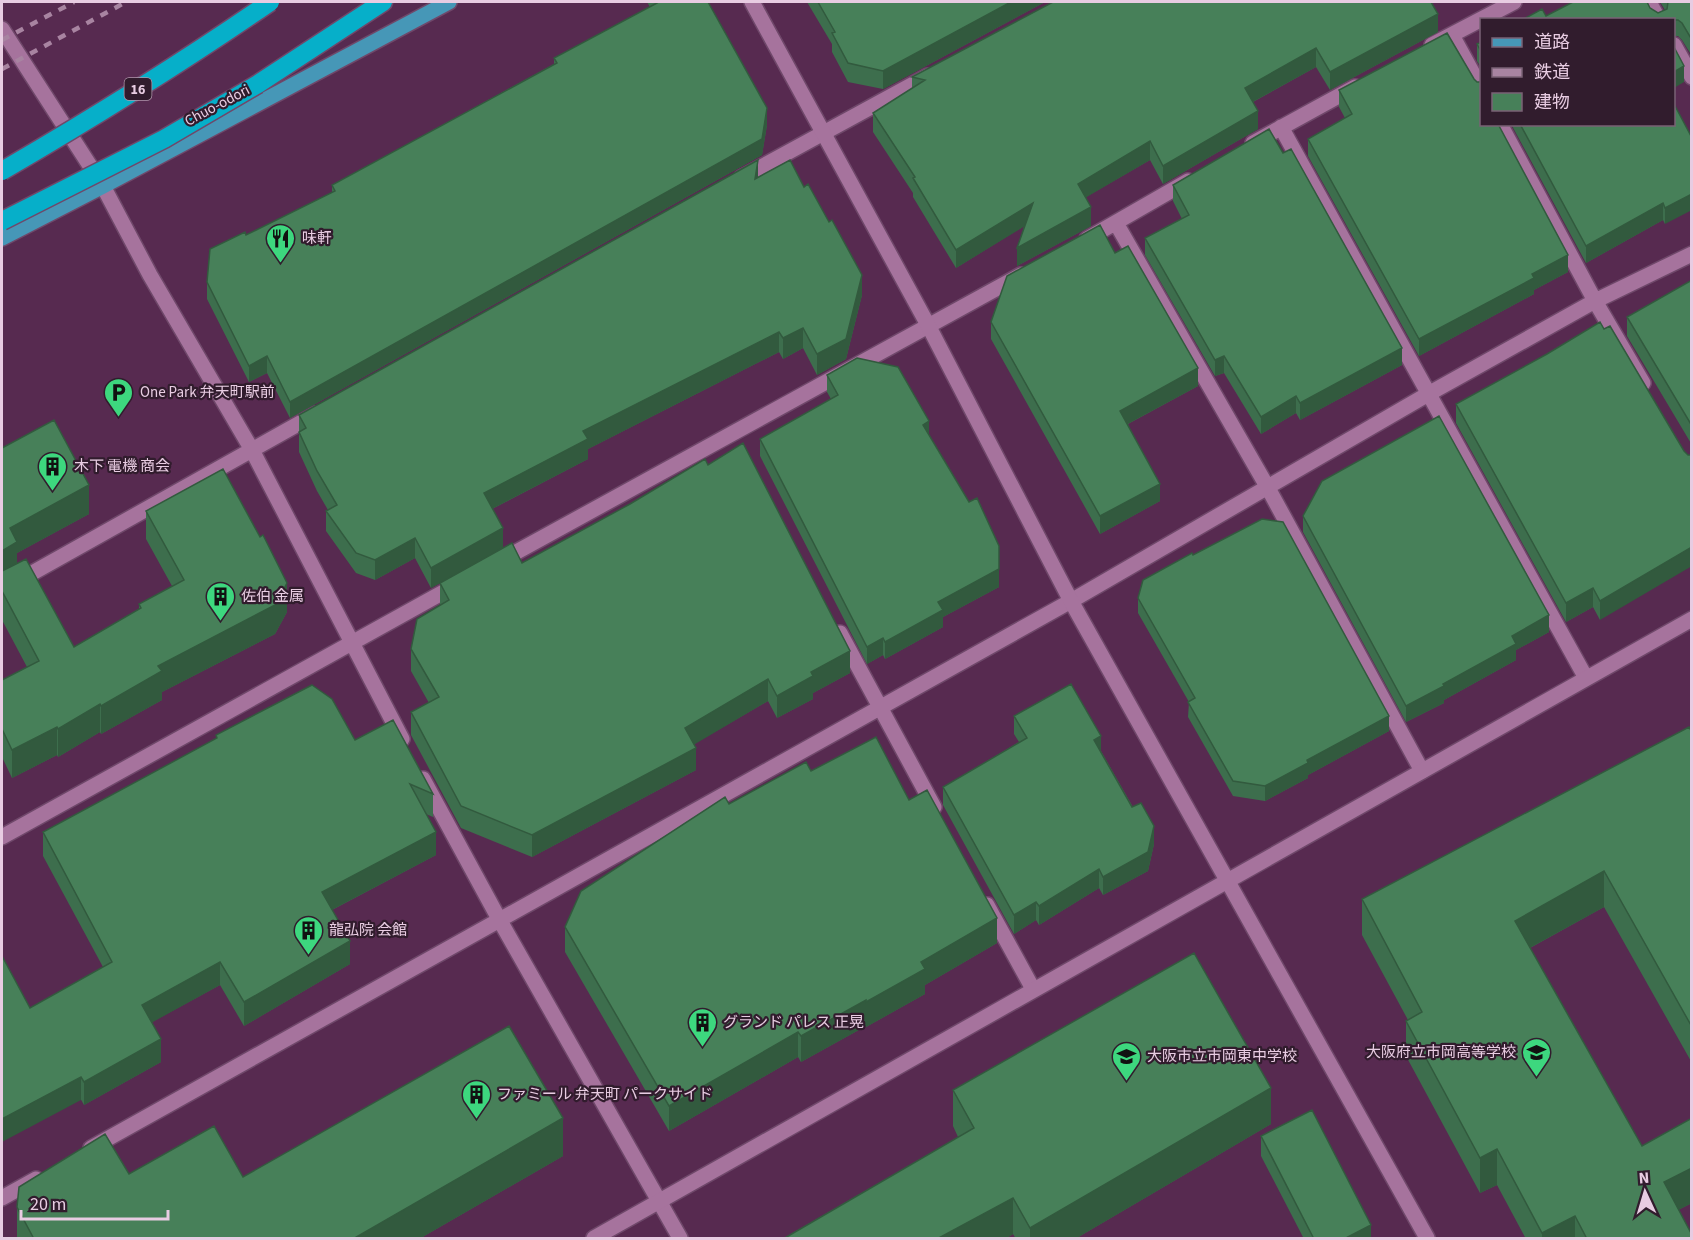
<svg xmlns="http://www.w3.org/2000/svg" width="1693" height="1240" viewBox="0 0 1693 1240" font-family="'Source Sans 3','Noto Sans JP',sans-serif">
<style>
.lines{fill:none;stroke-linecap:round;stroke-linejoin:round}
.street-casing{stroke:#6f486a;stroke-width:18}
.secondary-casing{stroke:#6f486a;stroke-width:18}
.primary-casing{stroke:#6f486a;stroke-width:18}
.highway-casing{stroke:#6f486a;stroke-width:21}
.street{stroke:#a6739d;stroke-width:15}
.secondary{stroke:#a6739d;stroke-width:15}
.primary{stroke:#4697b7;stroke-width:15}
.highway{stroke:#06afc9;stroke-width:18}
.rail{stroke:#a884a1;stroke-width:4.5;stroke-dasharray:8 8;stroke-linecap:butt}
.highway-bridge-casing{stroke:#6f486a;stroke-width:21;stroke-linecap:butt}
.highway-bridge{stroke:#06afc9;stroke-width:18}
.wall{fill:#3d6e4d}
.shaded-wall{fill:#325a3e}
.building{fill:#478059;stroke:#325a3e;stroke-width:1.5}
.labels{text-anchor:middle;stroke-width:4.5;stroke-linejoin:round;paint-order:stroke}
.shield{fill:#311c2d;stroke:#b197ac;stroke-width:1.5}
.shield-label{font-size:14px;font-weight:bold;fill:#e8cce2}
.street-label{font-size:15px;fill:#e8cce2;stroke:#311c2d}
.poi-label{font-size:15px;fill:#e8cce2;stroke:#311c2d;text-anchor:start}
</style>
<rect width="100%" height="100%" fill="#572a50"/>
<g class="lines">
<defs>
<path id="street" d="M1649 2 1659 20
M2 29 103 186 150 275 252 450 402 739
M1452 35 1482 90
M1432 45 1514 2
M1674 45 1692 77
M1500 124 1595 301 1643 383
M1281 127 1586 678
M1253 143 1355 87
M741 178 928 76
M1116 223 1268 488 1422 771
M1087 239 1188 181
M500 561 1021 275
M2 590 316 414
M840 633 934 807
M423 779 499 919 680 1238
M2 837 458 584
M987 905 1033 989
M91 1148 1071 601 1430 393 1595 301 1692 254
M2 1198 36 1179"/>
<path id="secondary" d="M752 2 928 325 1071 601 1427 1238
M594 1238 1692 619"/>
<path id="primary" d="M2 238 103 186 449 2"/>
<path id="highway" d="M258 84 383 2"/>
</defs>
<!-- street casing -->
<use href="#street" class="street-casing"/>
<!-- secondary casing -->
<use href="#secondary" class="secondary-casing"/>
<!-- primary casing -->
<use href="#primary" class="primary-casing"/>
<!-- highway casing -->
<use href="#highway" class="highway-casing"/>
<!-- street -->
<use href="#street" class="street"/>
<!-- secondary -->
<use href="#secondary" class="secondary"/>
<!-- primary -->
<use href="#primary" class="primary"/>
<!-- highway -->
<use href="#highway" class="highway"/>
<!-- rail -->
<path class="rail" d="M2 40 74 2
M2 69 126 2"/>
<defs>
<path id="highway-bridge" d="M2 171C93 118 183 62 270 2
M2 221 164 139 258 84"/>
</defs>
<!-- highway-bridge casing -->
<use href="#highway-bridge" class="highway-bridge-casing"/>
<!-- highway-bridge -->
<use href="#highway-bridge" class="highway-bridge"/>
</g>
<!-- wall -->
<path class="wall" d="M647 2H708L767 125 762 155 290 418 267 373 249 382 207 299V282L246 235 332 193V185L554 64V58L650 7Z
M807 2H1045L883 89 848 82 832 52V44Z
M1660 2H1692V56L1682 40 1678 36H1674V20L1546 16 1650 8 1658 13 1665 10Z
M1438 32 1330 90 1316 67 1253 102 1258 129 1163 184 1150 160 1086 197 1091 226 1017 266 1024 226 956 268 913 197V193L873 132V113L912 89V77Z
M1482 42V69L1477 61V44Z
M1474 79 1477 82 1482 124 1568 272 1534 290V294L1419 356 1308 156V139L1345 118 1339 107V90Z
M1511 124H1674L1665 224 1663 220 1586 263Z
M758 177 862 295 846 359 817 375 803 348 783 359 779 352 588 449V459L492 509 503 548 522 563 850 673 813 693V699L777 718 768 701 694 744 696 770 532 857 461 828 411 735V712L429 703 411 671V649L440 605V583L431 588 415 558 375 580 356 573 326 531V511L328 510 317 491 299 452V415Z
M1173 185 1402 365 1300 420 1296 413 1261 434 1224 373 1215 376 1145 255V238L1182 219 1173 201Z
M1115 253 1198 386 1128 424 1160 501 1100 534 991 339V322Z
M1692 280V445L1627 336V317Z
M1604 329 1600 620 1593 607 1566 622 1456 423V404Z
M827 375 929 436 999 587 943 617V627L885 659 883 655 867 664 760 456V439L831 399 827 392Z
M2 448 89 514 17 553V564L74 647 139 610V604L172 586 146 539V511L287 612 275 634 162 692V700L101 734 100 732 58 757 57 755 12 778 2 757V680L27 667 2 620Z
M1303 516 1549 632 1516 650V660L1444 700V703L1406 722 1303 532Z
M1193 555 1389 731 1308 775V778L1265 801 1233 796 1188 717 1189 702 1138 613V598Z
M1014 716 1101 751 1154 844 1148 871 1103 895 1099 888 1039 925 1036 920 1014 934 943 805V787L1019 742 1014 734Z
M1692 732V1063L1604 907 1530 948 1642 1146 1692 1203 1678 1210 1692 1239H1526L1497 1185 1480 1193 1406 1056V1021L1408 1020 1362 935V899Z
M216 735 355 740 433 794V817L426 814 436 855 332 910 350 964 244 1026 220 985 152 1022 161 1062 84 1105 30 1008 103 967 43 856V832L216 739Z
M811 771 909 800 997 943 925 985V994L866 1027V1026L801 1062 798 1057 669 1131 565 952V927Z
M953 1090 1271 1124 1075 1239H1016L1013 1234 1005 1239H782L958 1137 953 1126Z
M1261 1136 1371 1239H1304L1261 1156Z
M563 1156 419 1239H17V1207L129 1174 243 1177Z"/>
<!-- shaded-wall -->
<path class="shaded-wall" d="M1011 2H1045L883 89V71Z
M1438 14V32L1330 90V72Z
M1316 48V67L1245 106V88Z
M1684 66V82L1674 88V72Z
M767 108V125L762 155 290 418V402Z
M1258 111V129L1163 184V166Z
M1150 141V160L1078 202V184Z
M758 160V180L755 179Z
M1692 194V210L1665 224V208Z
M1033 203V221L956 268V250Z
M1663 203V220L1586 263V246Z
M1091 207V226L1017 266V248Z
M1568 255V272L1534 290V294L1419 356V339L1532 274Z
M862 275V295L846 359 817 375V354Z
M803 328V348L783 359V338Z
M779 332V352L588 449V459L484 513V493L583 431Z
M1402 348V365L1300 420V403Z
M267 356V373L249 382V366Z
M1224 356V373L1215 376V360Z
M1198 368V386L1120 428V411Z
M1296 396V413L1261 434V417Z
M929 421V438L923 425Z
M1160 484V501L1100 534V516Z
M89 485V514L17 553V570L2 579V551L10 528Z
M503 528V548L431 588V568Z
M415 538V558L375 580V560Z
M999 546V587L943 617V627L885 659V642L938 602Z
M1692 547V566L1600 620V601Z
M287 583V612L275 634 162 692V700L101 734V706L158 666Z
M1593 588V607L1566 622V603Z
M1549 615V632L1516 650V660L1444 700V703L1406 722V706L1443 684 1512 636Z
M883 638V655L867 664V647Z
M850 651V673L813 693V699L777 718V696L811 672Z
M768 679V701L685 750V728Z
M100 704V732L58 757V729Z
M1389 716V731L1308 775V778L1265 801V786L1307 760Z
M57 727V755L12 778V750Z
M1101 736V755L1094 740Z
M696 748V770L532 857V835Z
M1154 826V844L1148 871 1103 895V877Z
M436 832V855L322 915V892Z
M1099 869V888L1039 925V906Z
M1604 871V907L1515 956V921Z
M1036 902V920L1014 934V915Z
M997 918V943L925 985V994L866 1027V1002L921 962Z
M350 941V964L244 1026V1002Z
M220 962V985L142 1028V1005Z
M866 1000V1026L801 1062V1036Z
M798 1032V1057L669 1131V1106Z
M161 1039V1062L84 1105V1082Z
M81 1077V1100L2 1142V1119Z
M1271 1088V1124L1075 1239H1030V1228Z
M563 1118V1156L419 1239H353Z
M1497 1149V1185L1480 1193V1158Z
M1692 1168V1203L1664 1217V1182Z
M1013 1198V1234L1005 1239H937Z
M1575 1216V1239H1542V1233Z
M1371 1225V1239H1344Z"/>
<!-- building -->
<path class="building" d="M656 2H708L767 108 762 139 290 402 267 356 249 366 207 282 210 249 245 232 246 235 335 191 332 185 557 63 554 58 657 3Z
M818 2H1011L883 71 848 63 832 33 835 32Z
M1053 2H1431L1438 14 1330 72 1316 48 1245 88 1258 111 1163 166 1150 141 1078 184 1091 207 1017 248 1033 203 956 250 913 178 915 177 873 113 925 80 912 77Z
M1573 2H1647L1650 8 1658 13 1667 9 1668 2H1692V40L1682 23 1678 20H1522L1542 9 1546 16Z
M1447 33 1474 79 1477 82H1482V124H1498L1568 255 1532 274 1534 278 1419 339 1308 139 1352 114 1339 90Z
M1482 42V53L1477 44Z
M1674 47 1684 66 1674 72Z
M1674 104 1692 138V194L1665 208 1663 203 1586 246 1520 124H1674Z
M1269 129 1283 153 1291 149 1402 348 1300 403 1296 396 1261 417 1224 356 1215 360 1145 238 1189 215 1173 185Z
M758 160 755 179 790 160 804 187 808 184 829 222 832 220 862 275 846 339 817 354 803 328 783 338 779 332 583 431 588 439 484 493 503 528 431 568 415 538 375 560 356 553 326 511 337 505 317 471 299 432 306 428 299 415Z
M1100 225 1115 253 1128 246 1198 368 1120 411 1160 484 1100 516 991 322 1007 276Z
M1692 280V426L1627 317Z
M1600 322 1604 329 1610 326 1684 451 1688 455H1692V547L1600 601 1593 588 1566 603 1456 404 1547 354Z
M857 358 898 367 929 421 923 425 969 502 977 498 999 546V569L938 602 943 610 885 642 883 638 867 647 760 439 838 395 827 375Z
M1439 416 1549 615 1512 636 1516 644 1443 684 1444 686 1406 706 1303 516 1322 481Z
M54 420 89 485 10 528 17 542 2 551V448Z
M743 443 850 651 811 672 813 676 777 696 768 679 685 728 696 748 532 835 461 806 411 712 439 697 411 649 417 619 449 600 440 583 512 543 522 563 630 504 705 459 708 465Z
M223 469 260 537 263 535 287 583 275 605 158 666 162 671 101 706 100 704 58 729 57 727 12 750 2 729V680L39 661 2 591V571L26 559 74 647 141 608 139 604 184 580 146 511Z
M1262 519 1283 522 1389 716 1307 760 1308 763 1265 786 1233 781 1188 702 1195 698 1138 598 1143 580 1192 553 1193 555Z
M1071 684 1101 736 1094 740 1132 807 1141 803 1154 826 1148 852 1103 877 1099 869 1039 906 1036 902 1014 915 943 787 1027 738 1014 716Z
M312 685 332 699 355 740 393 720 433 794 410 784 436 832 322 892 350 941 244 1002 220 962 142 1005 161 1039 84 1082 81 1077 2 1119V956L30 1008 112 962 43 832 217 738 216 735Z
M1689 727 1692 732V1027L1604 871 1515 921 1642 1146 1692 1118V1168L1664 1182 1692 1235V1239H1587L1575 1216 1542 1233 1497 1149 1480 1158 1406 1021 1422 1012 1362 899Z
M876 737 909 800 927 790 997 918 921 962 925 969 866 1002V1000L801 1036 798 1032 669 1106 565 927 581 891 725 797 729 804 806 762 811 771Z
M1194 953 1271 1088 1030 1228 1013 1198 937 1239H783L974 1128 953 1090Z
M509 1026 563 1118 353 1239H34L17 1207 19 1187 105 1134 129 1174 214 1126 243 1177Z
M1312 1110 1371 1225 1344 1239H1314L1261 1136Z"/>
<!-- icons -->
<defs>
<symbol id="restaurant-pin" viewBox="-11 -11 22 30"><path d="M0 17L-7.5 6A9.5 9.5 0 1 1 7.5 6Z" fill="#3dd77e" stroke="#311c2d"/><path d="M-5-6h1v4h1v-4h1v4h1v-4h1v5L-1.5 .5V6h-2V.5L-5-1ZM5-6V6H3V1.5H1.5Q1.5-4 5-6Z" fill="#111"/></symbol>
<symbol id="parking-pin" viewBox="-11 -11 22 30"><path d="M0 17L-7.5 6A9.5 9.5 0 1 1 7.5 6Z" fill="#3dd77e" stroke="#311c2d"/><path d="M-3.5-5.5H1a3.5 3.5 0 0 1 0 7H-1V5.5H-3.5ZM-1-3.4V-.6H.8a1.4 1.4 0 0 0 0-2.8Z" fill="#111"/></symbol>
<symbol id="building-pin" viewBox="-11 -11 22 30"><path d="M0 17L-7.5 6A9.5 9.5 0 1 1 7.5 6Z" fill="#3dd77e" stroke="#311c2d"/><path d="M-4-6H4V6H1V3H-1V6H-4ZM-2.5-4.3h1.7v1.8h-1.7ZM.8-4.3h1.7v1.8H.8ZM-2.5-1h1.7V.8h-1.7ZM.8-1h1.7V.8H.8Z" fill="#111"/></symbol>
<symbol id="school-pin" viewBox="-11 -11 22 30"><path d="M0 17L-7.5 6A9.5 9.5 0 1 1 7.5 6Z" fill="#3dd77e" stroke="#311c2d"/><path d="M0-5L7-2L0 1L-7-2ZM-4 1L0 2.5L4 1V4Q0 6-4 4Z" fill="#111"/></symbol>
</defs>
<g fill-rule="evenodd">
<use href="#restaurant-pin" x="264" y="222" width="33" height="45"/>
<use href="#parking-pin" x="102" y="376" width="33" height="45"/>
<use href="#building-pin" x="36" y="450" width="33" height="45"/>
<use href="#building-pin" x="204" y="580" width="33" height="45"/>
<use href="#building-pin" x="292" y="914" width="33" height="45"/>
<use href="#building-pin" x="686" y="1006" width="33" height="45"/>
<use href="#school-pin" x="1520" y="1036" width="33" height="45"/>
<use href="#school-pin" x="1110" y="1040" width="33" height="45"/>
<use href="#building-pin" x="460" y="1078" width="33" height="45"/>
</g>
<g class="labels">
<!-- shield labels -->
<rect class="shield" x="124.5" y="78" width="27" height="22" rx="4.5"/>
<g class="shield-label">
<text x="138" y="94">16</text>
</g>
<!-- street labels -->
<g class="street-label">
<text transform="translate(217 105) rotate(-28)" y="5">Chuo-odori</text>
</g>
<!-- poi labels -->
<g class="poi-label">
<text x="302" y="243">味軒</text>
<text x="140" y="397">One Park 弁天町駅前</text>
<text x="74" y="471">木下 電機 商会</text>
<text x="241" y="601">佐伯 金属</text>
<text x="329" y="935">龍弘院 会館</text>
<text x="723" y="1027">グランド パレス 正晃</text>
<text x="1516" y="1057" text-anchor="end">大阪府立市岡高等学校</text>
<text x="1147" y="1061">大阪市立市岡東中学校</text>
<text x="497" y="1099">ファミール 弁天町 パークサイド</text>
</g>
</g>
<!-- border -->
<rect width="1693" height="1240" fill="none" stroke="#e8cce2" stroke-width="6"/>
<!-- legend -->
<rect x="1480" y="18" width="195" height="108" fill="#311c2d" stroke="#7a6275" stroke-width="1.5"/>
<rect x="1492" y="38" width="30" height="9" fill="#4697b7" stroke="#7a6275" stroke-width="1.5"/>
<text x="1534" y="48" font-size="18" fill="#e8cce2">道路</text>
<rect x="1492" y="68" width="30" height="9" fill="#a884a1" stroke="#7a6275" stroke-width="1.5"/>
<text x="1534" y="78" font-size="18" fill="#e8cce2">鉄道</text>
<rect x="1492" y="93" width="30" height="18" fill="#478059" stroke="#7a6275" stroke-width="1.5"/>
<text x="1534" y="108" font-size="18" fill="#e8cce2">建物</text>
<!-- north arrow -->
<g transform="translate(1645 1192) rotate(356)" stroke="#311c2d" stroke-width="4.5" paint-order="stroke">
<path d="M0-4.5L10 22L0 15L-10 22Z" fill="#e8cce2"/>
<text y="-9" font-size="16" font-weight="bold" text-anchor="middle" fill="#e8cce2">N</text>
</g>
<!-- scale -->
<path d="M21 1210v9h147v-9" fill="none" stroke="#e8cce2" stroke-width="3"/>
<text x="30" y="1210" font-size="18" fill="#e8cce2" stroke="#311c2d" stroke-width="4.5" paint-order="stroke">20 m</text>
</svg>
